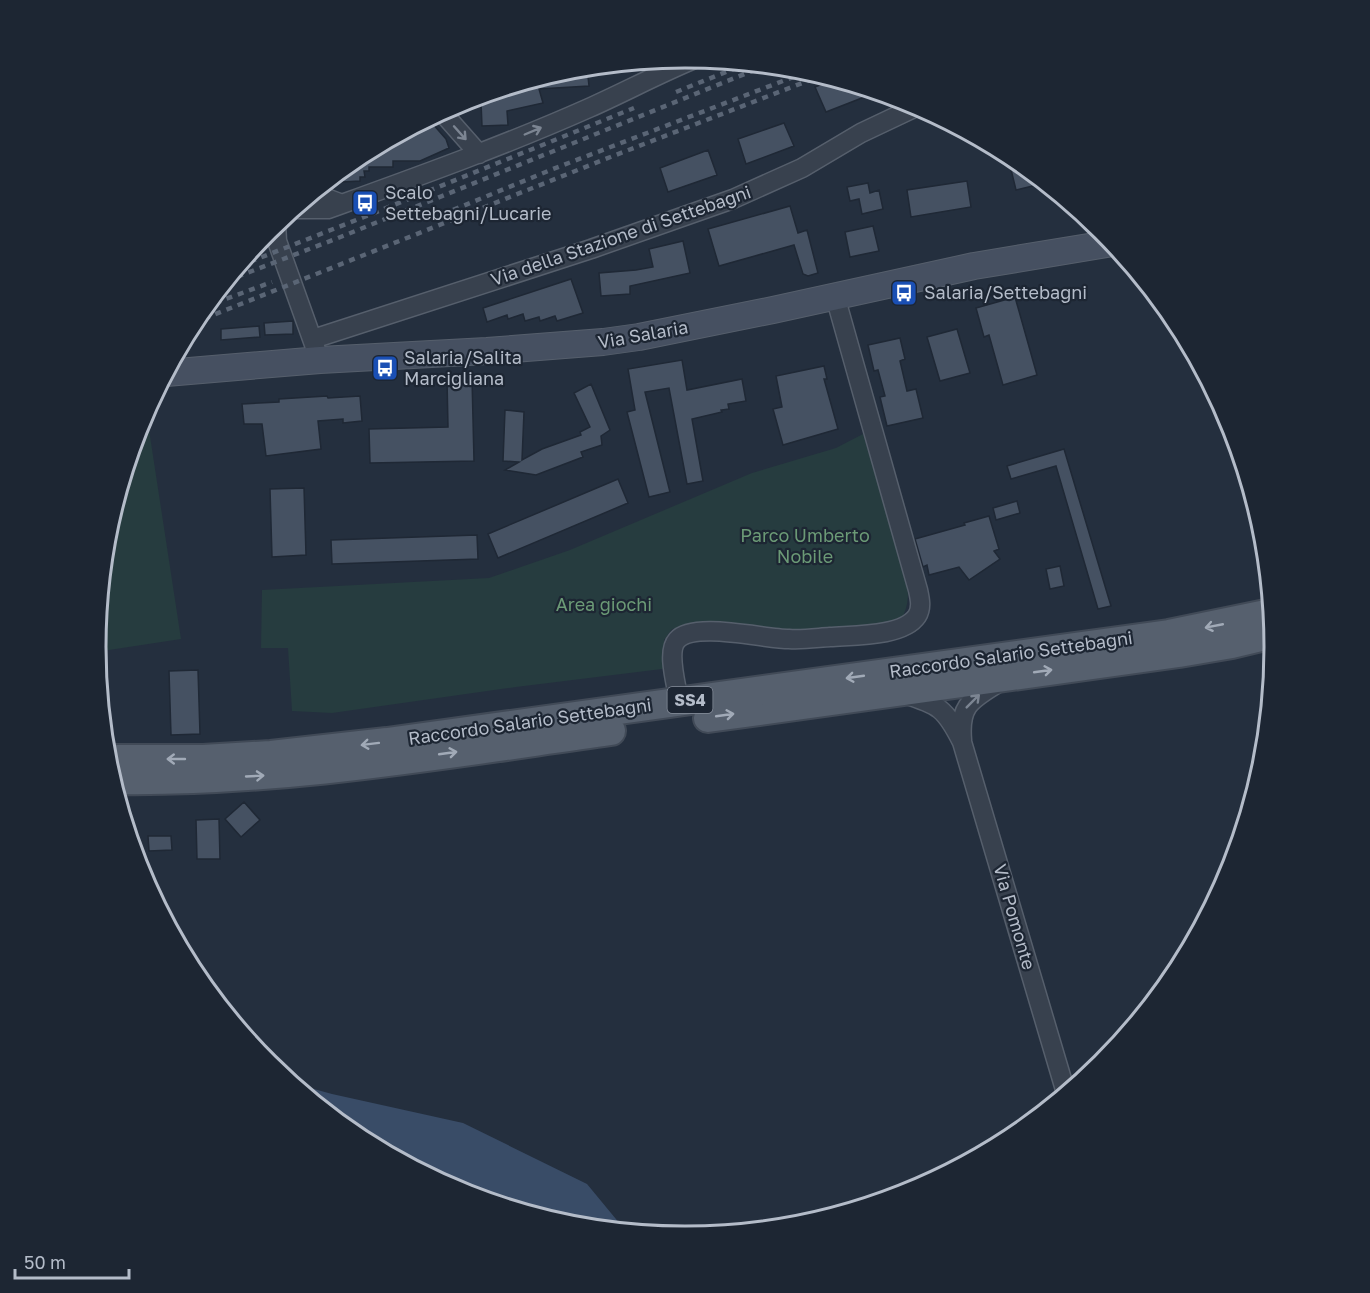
<svg xmlns="http://www.w3.org/2000/svg" width="1370" height="1293" viewBox="0 0 1370 1293" font-family="'Golos Text',sans-serif">
<style>
.green{fill:#263c3f}
.water{fill:#394c67}
.building{fill:#455162;stroke:#1f2835;stroke-width:1.5}
.lines{fill:none;stroke-linecap:round;stroke-linejoin:round}
.street-casing{stroke:#565f6c;stroke-width:21}
.secondary-casing{stroke:#565f6c;stroke-width:28}
.primary-casing{stroke:#414a57;stroke-width:32}
.street{stroke:#38414e;stroke-width:18}
.secondary{stroke:#465061;stroke-width:26}
.primary{stroke:#56606e;stroke-width:28}
.rail{stroke:#5a6575;stroke-width:4.5;stroke-dasharray:6 6;stroke-linecap:butt}
.oneway{stroke:#7c8592}
.oneway2{stroke:#a1aab7}
.labels{text-anchor:middle;stroke-width:4.5;stroke-linejoin:round;paint-order:stroke}
.shield{fill:#1d2633;stroke:#878f9c;stroke-width:1.5}
.shield-label{font-size:16px;font-weight:bold;fill:#b4bcc9}
.poi-label{font-size:18px;fill:#b4bcc9;stroke:#1d2633;text-anchor:start}
.street-label{font-size:18px;fill:#b4bcc9;stroke:#1d2633}
.park-label{font-size:18px;fill:#6b9a76;stroke:#1d2633}
.rim{fill:none;stroke:#b4bcc9;stroke-width:3}
</style>
<rect width="100%" height="100%" fill="#242f3e"/>
<!-- green -->
<path class="green" d="M146 410 181 639 96 652V646L107 531 141 421Z
M863 434 906 574C908 590 910 601 903 616L873 629 789 632 722 622 672 629 664 640 670 668 516 687 332 713 292 711 288 648H261L262 590 489 578 570 550 752 473 836 448Z"/>
<!-- water -->
<path class="water" d="M292 1083 332 1094 463 1123 587 1184 625 1230 570 1225 459 1191 357 1136Z"/>
<!-- building -->
<path class="building" d="M587 67 589 86 539 89 543 103 507 111 508 125 482 126 481 102 510 90 509 87 570 68Z
M835 79 864 88 867 96 826 112 815 87Z
M432 123 446 139 449 148 420 161H393V167H369V171H364L365 177H360V181L342 182V169L358 156 413 127 425 126Z
M784 123 794 146 746 164 738 139Z
M708 150 717 175 668 192 660 168Z
M1007 153 1013 157 1045 183 1016 190Z
M967 181 971 207 911 217 907 190Z
M868 183 870 193 879 190 883 209 862 214 859 199 850 201 847 187Z
M790 206 798 233 807 230 818 273 808 276 803 274 794 245 719 266 708 229Z
M873 226 879 251 850 257 845 232Z
M683 241 690 273 630 286V294L601 296 599 273 636 270 653 267 649 249Z
M571 279 583 313 557 321 555 316 540 321 539 317 525 321 523 314 508 319 507 315 487 322 483 308Z
M1015 297 1037 375 1003 385 989 335 984 337 976 308Z
M293 321V334L265 335 264 323Z
M259 326 260 337 221 340V329Z
M957 329 970 373 940 381 927 337Z
M900 338 905 359 900 361 907 391 916 389 923 418 887 426 880 397 885 396 878 370 874 371 868 345Z
M682 360 687 390 742 379 746 401 728 404 729 409 721 410 722 412 692 419 703 481 687 484 669 388 645 392 670 492 649 497 627 412 635 410 628 369Z
M824 366 827 379H824L838 429 783 445 773 409 782 407 776 376Z
M472 378 474 461 370 463 369 429 448 427 447 379Z
M591 384 610 430 601 436 602 445 581 452 583 457 536 475 505 470 519 462 503 461 505 410 524 412 522 460 542 449 581 435 580 432 590 427 574 393Z
M327 396 328 398 360 396 362 421 343 423V419L318 421 321 449 266 456 262 424H244L242 404 279 402V399Z
M1064 449 1111 606 1098 609 1056 466 1011 479 1007 466Z
M618 479 628 503 498 558 488 534Z
M304 488 306 555 272 557 270 489Z
M1017 501 1020 513 996 520 993 508Z
M989 516 999 549 994 551 1000 559 969 580 959 567 929 575 927 565 923 567 915 539 965 525 964 523Z
M477 535 478 559 332 564 331 540Z
M1060 566 1064 586 1050 589 1046 569Z
M198 670 200 734 171 735 169 671Z
M244 802 260 820 241 837 225 819Z
M219 819 220 859H197L196 820Z
M148 836H171L172 850 149 851Z"/>
<g class="lines">
<defs>
<path id="street" d="M441 111 479 154
M313 193 342 204
M293 209H328L342 204C425 174 508 144 589 108 625 92 660 73 697 58
M276 223 277 241 316 350
M313 339 591 249 733 199 802 168 861 133 918 106
M904 694C939 705 945 708 962 742L1066 1093
M679 702C677 686 666 652 677 640 694 621 764 639 789 639 802 640 816 638 830 637 852 635 903 637 917 616 922 608 920 599 918 590L835 296
M962 740C959 705 971 700 998 683"/>
<path id="secondary" d="M166 373 320 360 487 351 603 342 639 337 773 310 974 266 1113 243"/>
<path id="primary" d="M708 718 1179 653 1232 644 1273 634
M107 759H203L271 755 387 742 1169 634 1271 613
M112 780C280 783 446 754 611 731"/>
</defs>
<!-- street casing -->
<use href="#street" class="street-casing"/>
<!-- secondary casing -->
<use href="#secondary" class="secondary-casing"/>
<!-- primary casing -->
<use href="#primary" class="primary-casing"/>
<!-- street -->
<use href="#street" class="street"/>
<!-- secondary -->
<use href="#secondary" class="secondary"/>
<!-- primary -->
<use href="#primary" class="primary"/>
<!-- rail -->
<path class="rail" d="M676 92 748 63
M431 219 553 169 809 71
M239 266 364 217 634 108
M226 281 338 238 767 65
M204 307 272 282
M193 323 613 156 823 75"/>
</g>
<!-- one-way arrows -->
<defs><path id="oneway-shaft" d="M-6 0H5M1.5-3L5.5 0L1.5 3" fill="none" stroke-width="1.6" stroke-linecap="round" stroke-linejoin="round" transform="scale(1.5)"/></defs>
<g class="oneway">
<use href="#oneway-shaft" transform="translate(533 131) rotate(-23)"/>
<use href="#oneway-shaft" transform="translate(460 133) rotate(48)"/>
<use href="#oneway-shaft" transform="translate(973 701) rotate(-45)"/>
</g>
<g class="oneway2">
<use href="#oneway-shaft" transform="translate(1214 626) rotate(169)"/>
<use href="#oneway-shaft" transform="translate(1043 671) rotate(-8)"/>
<use href="#oneway-shaft" transform="translate(855 677) rotate(172)"/>
<use href="#oneway-shaft" transform="translate(725 715) rotate(-8)"/>
<use href="#oneway-shaft" transform="translate(370 744) rotate(173)"/>
<use href="#oneway-shaft" transform="translate(448 753) rotate(-8)"/>
<use href="#oneway-shaft" transform="translate(176 759) rotate(180)"/>
<use href="#oneway-shaft" transform="translate(255 776) rotate(-3)"/>
</g>
<!-- icons -->
<defs>
<symbol id="bus-square" viewBox="-11 -11 22 22"><rect x="-9" y="-9" width="18" height="18" rx="4" fill="#1a4fb4" stroke="#1d2633"/><path d="M-5-6H5V4H4V6H2V4H-2V6H-4V4H-5ZM-3.5-4V0h7V-4ZM-3.5 1.2v1.5H-2V1.2ZM2 1.2v1.5H3.5V1.2Z" fill="#fff"/></symbol>
</defs>
<g fill-rule="evenodd">
<use href="#bus-square" x="350" y="188" width="30" height="30"/>
<use href="#bus-square" x="889" y="278" width="30" height="30"/>
<use href="#bus-square" x="370" y="353" width="30" height="30"/>
</g>
<g class="labels">
<!-- shield labels -->
<rect class="shield" x="667.5" y="687" width="45" height="26" rx="4.5"/>
<g class="shield-label">
<text x="690" y="706">SS4</text>
</g>
<!-- poi labels -->
<g class="poi-label">
<text x="385" y="199">Scalo<tspan x="385" dy="21">Settebagni/Lucarie</tspan></text>
<text x="924" y="299">Salaria/Settebagni</text>
<text x="404" y="364">Salaria/Salita<tspan x="404" dy="21">Marcigliana</tspan></text>
</g>
<!-- street labels -->
<g class="street-label">
<text transform="translate(621 236) rotate(-19)" y="6">Via della Stazione di Settebagni</text>
<text transform="translate(643 335) rotate(-10)" y="6">Via Salaria</text>
<text transform="translate(1011 655) rotate(-8)" y="6">Raccordo Salario Settebagni</text>
<text transform="translate(530 722) rotate(-8)" y="6">Raccordo Salario Settebagni</text>
<text transform="translate(1014 917) rotate(74)" y="6">Via Pomonte</text>
</g>
<!-- park labels -->
<g class="park-label">
<text x="805" y="542">Parco Umberto<tspan x="805" dy="21">Nobile</tspan></text>
<text x="604" y="611">Area giochi</text>
</g>
</g>
<!-- crop -->
<path d="M0 0H1370V1293H0ZM106 647a579 579 0 1 1 1158 0a579 579 0 1 1-1158 0Z" fill="#1d2633" fill-rule="evenodd"/>
<path class="rim" d="M106 647a579 579 0 1 1 1158 0a579 579 0 1 1-1158 0Z"/>
<!-- scale -->
<path d="M15 1269v9h114v-9" fill="none" stroke="#b4bcc9" stroke-width="3"/>
<text x="24" y="1269" font-size="18" fill="#b4bcc9" stroke="#1d2633" stroke-width="4.5" paint-order="stroke">50 m</text>
</svg>
